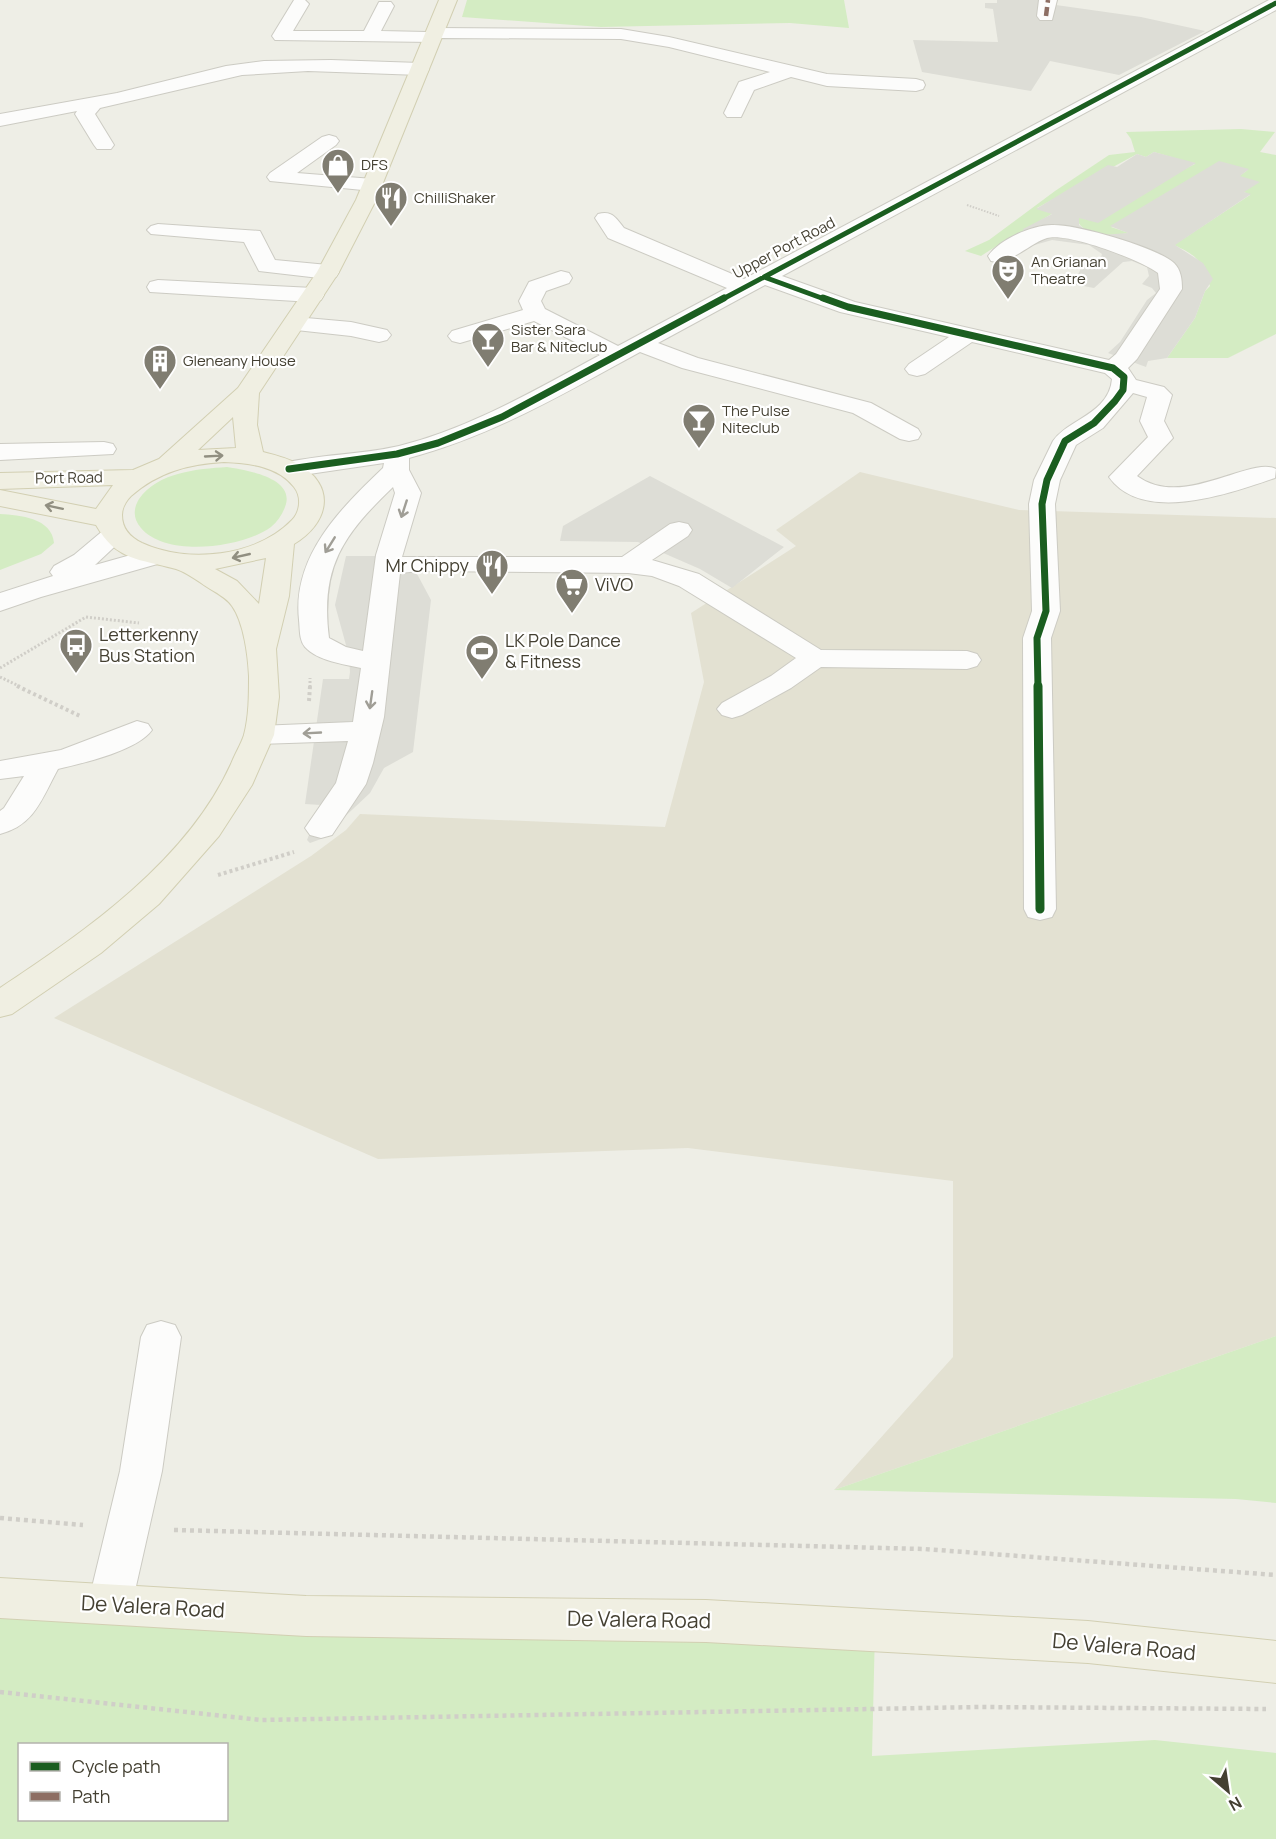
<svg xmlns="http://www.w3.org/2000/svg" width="1276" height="1839" viewBox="0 0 1276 1839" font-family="Manrope,sans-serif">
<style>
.residential{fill:#e3e1d2}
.green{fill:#d4ecc3;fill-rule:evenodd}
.parking{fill:#ddddd6}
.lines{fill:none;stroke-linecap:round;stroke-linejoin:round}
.minor-casing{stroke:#cccbc3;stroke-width:2}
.major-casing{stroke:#d2cfb2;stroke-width:2}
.path-far3{stroke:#d0cec8;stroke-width:2;stroke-dasharray:1.5 1.5;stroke-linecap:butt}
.path-far2{stroke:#d0cec8;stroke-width:3;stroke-dasharray:2 2;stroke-linecap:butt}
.path-far1{stroke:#d0cec8;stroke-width:4;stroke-dasharray:3 3;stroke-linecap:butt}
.path{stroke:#d0cec8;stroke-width:4.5;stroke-dasharray:4 4;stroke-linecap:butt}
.minor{fill:#fcfcfb;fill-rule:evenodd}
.major{fill:#f0efe2;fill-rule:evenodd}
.quiet{stroke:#8d6e63;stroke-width:4.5;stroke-dasharray:9 4.5;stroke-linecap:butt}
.cycleway-far2-casing{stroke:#fff;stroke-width:8}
.cycleway-far1-casing{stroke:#fff;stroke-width:10}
.cycleway-casing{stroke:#fff;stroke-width:13}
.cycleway-far2{stroke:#1b5e20;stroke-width:5}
.cycleway-far1{stroke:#1b5e20;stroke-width:7}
.cycleway{stroke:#1b5e20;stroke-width:9}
.oneway{stroke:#918f81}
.oneway2{stroke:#a09e96}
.labels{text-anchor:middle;stroke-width:4.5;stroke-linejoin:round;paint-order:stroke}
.far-poi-label{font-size:15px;fill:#444032;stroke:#fff;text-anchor:start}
.far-street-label{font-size:15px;fill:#444032;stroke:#fff}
.poi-label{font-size:18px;fill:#444032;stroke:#fff;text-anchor:start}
.near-street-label{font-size:21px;fill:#444032;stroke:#fff}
</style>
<rect width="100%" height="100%" fill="#eeeee6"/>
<!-- residential -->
<path class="residential" d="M860 472 1019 510 1276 518V1336L834 1490 953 1357V1181L688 1148 378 1159 54 1018 311 856 346 830 360 814 665 827 704 682 691 613 796 546 776 530Z"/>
<!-- green -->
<path class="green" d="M467 0H844L849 28 790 23 601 27 462 17Z
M1241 129 1275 132 1260 152 1276 155V334L1228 358H1167L1195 318 1205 291 1210 286C1202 261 1198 256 1174 245L1250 195 1244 192 1239 176 1248 170 1111 227 1129 233C1113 236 1088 239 1078 222L1079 218 1195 164 1154 152 1146 157 1137 154 1037 208 1053 213C1029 228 1005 240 981 256L965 251 989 240 1055 191 1109 155 1135 152 1131 139 1126 132Z
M227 467C245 470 293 477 286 504 283 514 278 521 271 527 243 548 166 558 141 528 133 519 133 509 139 499 158 472 197 469 227 467Z
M0 514C20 515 52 518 54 543L41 554 0 570Z
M1276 1336V1503L1236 1499 834 1490Z
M0 1598 875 1630 872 1756 1155 1740 1276 1753V1839H0ZM20 1744H226V1820H20Z"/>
<!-- parking -->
<path class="parking" d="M997 0H1040L1056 5 1141 17 1205 31 1119 75 1050 61 1031 91 922 72 913 40 998 42 993 9 985 8V3H997Z
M1154 152 1196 163 1098 223 1079 218V225L1087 231 1101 235 1128 233 1110 226 1219 161 1249 169 1240 176 1260 182 1244 192 1251 194 1175 245 1203 263 1213 279 1205 291 1195 318 1167 358 1148 361 1146 367 1108 353 1120 342 1147 300 1156 293 1152 288 1142 284 1149 276 1147 267 1132 261 1123 262 1094 288 1073 284 1085 261H1100L1102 254 1089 245 1052 240 1024 248 1001 242 1024 232 1023 229 1052 214 1036 209 1108 165 1117 167 1137 154 1146 157Z
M650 476 784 547 732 588 700 569 638 542 560 541 563 526Z
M346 556H419L416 572 431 600 413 752 384 768 370 793 321 839 310 843 307 840 321 805 305 804 323 679H349L350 672 349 656 335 605Z"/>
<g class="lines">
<defs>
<path id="minor" d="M294 0H305L309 4 293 31H364L379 2H391L394 6 381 31 427 32 435 28 621 29 669 37 827 74 916 79 923 81 925 85 923 89 916 91 827 86 791 77 754 90 741 117H727L724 113 739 82 770 72 669 47 621 39 441 38 433 42 275 40 272 36Z
M1039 0H1057L1052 20H1040L1037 16Z
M1269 0H1276V10L782 276 855 302 1109 360 1116 354 1160 289 1158 273C1140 260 1068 232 1047 238 1028 244 1011 265 991 261L988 256C1000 239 1034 224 1054 225 1078 225 1156 247 1174 263 1181 270 1182 279 1182 289L1137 359 1128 368 1136 380 1164 387 1172 395 1164 421 1173 438 1137 476C1183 510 1251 455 1276 469L1275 478C1231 493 1143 525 1109 477L1148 437 1140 421 1147 397 1133 393 1103 428 1076 445 1060 480 1055 504 1060 611 1051 638 1056 909 1052 917 1040 920 1028 917 1024 909 1023 638 1032 611 1029 504 1034 480 1053 441C1068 419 1109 414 1112 379L1105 373 972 342 925 374 917 376 909 374 905 369 909 364 949 337 840 312 765 285 658 343 698 358 871 403 918 429 921 434 918 439 909 441 900 439 853 413 682 368 640 352C565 393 492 436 409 458V470L421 493 402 557H622L670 524 679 522 688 524 692 530 688 536 652 560 699 574 821 650 967 651 977 654 981 660 977 666 967 669 821 667 791 688 742 715 732 718 722 715 717 709 722 703 771 676 796 658 679 586 652 576 628 573 420 571 400 573 384 717 373 763 366 784 332 835 321 838 310 835 305 828 336 783 348 741 259 744 248 741 244 735 248 729 259 726 353 722 361 668C343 664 318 661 305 647 299 640 300 629 299 620 292 556 341 508 383 468L384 463 289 477 280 474 276 469 280 464C319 454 360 455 399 446 471 428 535 390 600 355L534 321 460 343 452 341 448 336 452 331 523 310 519 301 529 282 561 271 569 273 572 278 569 283 546 291 541 301 545 309 618 346 727 288 608 238 595 218 598 214C612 210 616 218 624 228L744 279ZM393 487 395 493 376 555 363 651 346 647 329 638C320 567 343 535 393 487Z
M331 60 420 63 427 65 429 69 427 73 420 75 308 71 242 75 100 108 95 114 114 145 111 149H97L94 145 75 114 77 111 0 126V114L117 93 226 66 264 61Z
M329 135 336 137 339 141 336 145 297 173 373 179 380 181 383 185 380 189 373 191 270 181 267 177 270 173 322 137Z
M158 224 260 231 275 260 328 265 336 267 339 272 336 277 328 279 259 271 244 242 151 234 147 230 151 226Z
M158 280 313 288 321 290 324 295 321 300 313 302 150 292 147 287 150 282Z
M295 317 351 322 387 330 391 335 387 340 379 342 351 336 287 329 284 324 287 319Z
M104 442 113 444 116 449 113 454 0 460V444Z
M114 527 123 529 127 535 95 565 152 549 161 551 165 557 161 563 41 597 0 611V593L53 576 50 572 54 566 74 555 105 529Z
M137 721 148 724 152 730C137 751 83 763 58 769 42 798 35 825 0 834V811L4 808 24 776 0 779V761L61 750Z
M161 1321 175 1325 181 1337 162 1471 132 1604 126 1618 110 1624 94 1618 88 1604 120 1471 141 1337 147 1325Z"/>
<path id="major" d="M439 0H457L376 200 339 272 259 393 257 425 263 452C275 455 287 458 298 464 337 486 329 523 294 544L289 596 276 649 279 697 274 735 252 785 219 836 159 904 101 953 12 1014 0 1017V988C86 931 187 861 231 764 235 754 241 744 244 735 249 716 249 695 249 676 248 656 244 623 232 606 227 598 215 592 207 587 198 581 186 572 176 569 140 559 116 561 96 525L0 506V490L96 509 113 485 0 489V473L133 470 159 459 238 388 317 272 356 200ZM233 417 236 448 198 450ZM224 462C248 463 278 466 294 487 302 497 300 512 292 520 256 557 187 564 142 543 130 537 122 529 122 515 122 508 126 501 131 496 158 472 189 464 224 462ZM266 558 259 604 237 581 215 569Z
M0 1578 306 1596 706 1600 1088 1621 1276 1641V1683L1088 1663 706 1642 306 1636 0 1618Z"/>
</defs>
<!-- minor casing -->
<use href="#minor" class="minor-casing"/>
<!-- major casing -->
<use href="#major" class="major-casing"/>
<!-- path-far3 -->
<path class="path-far3" d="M967 205 999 216"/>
<!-- path-far2 -->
<path class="path-far2" d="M0 668 86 617 139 623
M0 677 21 687
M310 687V678"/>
<!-- path-far1 -->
<path class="path-far1" d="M17 686 80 716
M309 701 310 686
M218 875 294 852"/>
<!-- path -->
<path class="path" d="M0 1518 83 1525
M174 1530 924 1549 1276 1575
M0 1692 261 1720 980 1707 1266 1709"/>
<!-- minor -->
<use href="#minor" class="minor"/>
<!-- major -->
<use href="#major" class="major"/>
<!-- quiet -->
<path class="quiet" d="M1046 16 1048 0"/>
<defs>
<path id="cycleway-far2" d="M764 277 827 300
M721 300 1276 3"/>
<path id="cycleway-far1" d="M823 298 848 307 1113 368 1124 377 1123 390 1115 401 1094 423 1065 441 1047 480 1042 504 1046 611 1037 638 1038 687
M289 469 397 454 438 443 502 417 724 298"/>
<path id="cycleway" d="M1038 686 1040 909"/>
</defs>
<!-- cycleway-far2 casing -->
<use href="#cycleway-far2" class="cycleway-far2-casing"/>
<!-- cycleway-far1 casing -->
<use href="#cycleway-far1" class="cycleway-far1-casing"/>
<!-- cycleway casing -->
<use href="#cycleway" class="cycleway-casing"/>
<!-- cycleway-far2 -->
<use href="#cycleway-far2" class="cycleway-far2"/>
<!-- cycleway-far1 -->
<use href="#cycleway-far1" class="cycleway-far1"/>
<!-- cycleway -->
<use href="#cycleway" class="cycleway"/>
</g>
<!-- one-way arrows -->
<defs><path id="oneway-shaft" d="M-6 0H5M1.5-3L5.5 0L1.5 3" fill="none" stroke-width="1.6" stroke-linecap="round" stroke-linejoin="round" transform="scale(1.5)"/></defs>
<g class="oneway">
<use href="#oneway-shaft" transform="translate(214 456) rotate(-3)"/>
<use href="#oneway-shaft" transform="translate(54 507) rotate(-168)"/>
<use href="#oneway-shaft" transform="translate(241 556) rotate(167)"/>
</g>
<g class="oneway2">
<use href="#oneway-shaft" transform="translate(404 509) rotate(108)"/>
<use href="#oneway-shaft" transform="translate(330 545) rotate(122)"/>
<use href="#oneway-shaft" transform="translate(371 700) rotate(98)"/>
<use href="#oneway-shaft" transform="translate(312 733) rotate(177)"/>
</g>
<!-- icons -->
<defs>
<symbol id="shop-pin" viewBox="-11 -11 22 30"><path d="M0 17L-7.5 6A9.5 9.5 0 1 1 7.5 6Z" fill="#807d71" stroke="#fff"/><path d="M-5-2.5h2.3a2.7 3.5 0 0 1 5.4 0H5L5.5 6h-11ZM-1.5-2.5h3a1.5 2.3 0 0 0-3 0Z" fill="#fff"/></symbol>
<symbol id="restaurant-pin" viewBox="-11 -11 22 30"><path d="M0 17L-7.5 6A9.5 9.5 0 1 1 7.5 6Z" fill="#807d71" stroke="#fff"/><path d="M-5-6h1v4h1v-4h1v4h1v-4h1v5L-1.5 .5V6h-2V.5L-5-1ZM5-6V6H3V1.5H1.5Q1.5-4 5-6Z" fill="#fff"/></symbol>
<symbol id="theatre-pin" viewBox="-11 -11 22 30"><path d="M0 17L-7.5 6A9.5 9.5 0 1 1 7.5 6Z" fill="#807d71" stroke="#fff"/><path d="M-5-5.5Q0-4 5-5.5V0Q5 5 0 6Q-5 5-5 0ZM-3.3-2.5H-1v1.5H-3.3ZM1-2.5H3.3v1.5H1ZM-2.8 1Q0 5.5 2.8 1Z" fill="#fff"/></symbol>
<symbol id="bar-pin" viewBox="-11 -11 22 30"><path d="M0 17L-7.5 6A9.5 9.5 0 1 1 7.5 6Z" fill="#807d71" stroke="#fff"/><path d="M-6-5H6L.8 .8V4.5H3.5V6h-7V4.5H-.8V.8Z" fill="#fff"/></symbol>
<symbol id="building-pin" viewBox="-11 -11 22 30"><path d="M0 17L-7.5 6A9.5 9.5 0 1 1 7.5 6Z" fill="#807d71" stroke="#fff"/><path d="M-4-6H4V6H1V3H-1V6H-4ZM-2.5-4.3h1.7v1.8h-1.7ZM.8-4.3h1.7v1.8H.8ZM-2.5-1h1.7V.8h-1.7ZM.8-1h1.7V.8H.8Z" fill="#fff"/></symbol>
<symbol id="supermarket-pin" viewBox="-11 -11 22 30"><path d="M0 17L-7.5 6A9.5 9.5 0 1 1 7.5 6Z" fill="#807d71" stroke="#fff"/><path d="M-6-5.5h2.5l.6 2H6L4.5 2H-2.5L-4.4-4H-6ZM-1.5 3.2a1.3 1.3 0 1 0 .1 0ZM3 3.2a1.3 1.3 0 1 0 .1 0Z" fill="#fff"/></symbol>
<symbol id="bus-pin" viewBox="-11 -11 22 30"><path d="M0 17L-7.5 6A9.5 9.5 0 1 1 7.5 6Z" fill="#807d71" stroke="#fff"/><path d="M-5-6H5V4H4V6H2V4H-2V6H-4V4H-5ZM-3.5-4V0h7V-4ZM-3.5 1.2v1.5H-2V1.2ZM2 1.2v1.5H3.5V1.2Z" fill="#fff"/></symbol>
<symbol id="stadium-pin" viewBox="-11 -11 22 30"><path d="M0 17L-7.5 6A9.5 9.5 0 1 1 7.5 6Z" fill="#807d71" stroke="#fff"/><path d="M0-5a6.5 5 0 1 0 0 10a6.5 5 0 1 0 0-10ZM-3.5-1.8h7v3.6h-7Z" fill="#fff"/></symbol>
</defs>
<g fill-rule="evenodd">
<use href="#shop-pin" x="319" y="146" width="38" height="52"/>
<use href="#restaurant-pin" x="372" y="179" width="38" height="52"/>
<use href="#theatre-pin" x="989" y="252" width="38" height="52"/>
<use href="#bar-pin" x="469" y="320" width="38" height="52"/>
<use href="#building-pin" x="141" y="342" width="38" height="52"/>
<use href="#bar-pin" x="680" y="401" width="38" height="52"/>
<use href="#restaurant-pin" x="473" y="547" width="38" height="52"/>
<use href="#supermarket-pin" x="553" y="566" width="38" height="52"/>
<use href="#bus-pin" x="57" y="626" width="38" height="52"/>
<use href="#stadium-pin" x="463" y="632" width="38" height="52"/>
</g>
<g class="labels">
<!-- far-poi labels -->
<g class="far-poi-label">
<text x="361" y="170">DFS</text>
<text x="414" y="203">ChilliShaker</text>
<text x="1031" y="267">An Grianan<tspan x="1031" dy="17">Theatre</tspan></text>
<text x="511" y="335">Sister Sara<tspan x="511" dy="17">Bar &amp; Niteclub</tspan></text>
<text x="183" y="366">Gleneany House</text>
<text x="722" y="416">The Pulse<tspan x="722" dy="17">Niteclub</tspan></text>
</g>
<!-- far-street labels -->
<g class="far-street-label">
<text transform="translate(784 248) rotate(-28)" y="5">Upper Port Road</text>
<text transform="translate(69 478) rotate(-1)" y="5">Port Road</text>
</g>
<!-- poi labels -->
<g class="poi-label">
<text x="469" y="572" text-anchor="end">Mr Chippy</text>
<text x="595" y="591">ViVO</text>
<text x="99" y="641">Letterkenny<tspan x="99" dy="21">Bus Station</tspan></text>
<text x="505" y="647">LK Pole Dance<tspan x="505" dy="21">&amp; Fitness</tspan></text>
</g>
<!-- near-street labels -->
<g class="near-street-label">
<text transform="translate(153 1607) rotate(3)" y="7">De Valera Road</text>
<text transform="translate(639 1620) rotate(1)" y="7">De Valera Road</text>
<text transform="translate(1124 1647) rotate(5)" y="7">De Valera Road</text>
</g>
</g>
<!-- legend -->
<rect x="18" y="1743" width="210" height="78" fill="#ffffff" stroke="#b4b3ad" stroke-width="1.5"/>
<rect x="30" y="1762" width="30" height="9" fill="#1b5e20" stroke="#b4b3ad" stroke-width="1.5"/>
<text x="72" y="1773" font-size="18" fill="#444032">Cycle path</text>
<rect x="30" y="1792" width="30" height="9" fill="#8d6e63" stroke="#b4b3ad" stroke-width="1.5"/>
<text x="72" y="1803" font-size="18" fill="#444032">Path</text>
<!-- north arrow -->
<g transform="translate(1228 1791) rotate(151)" stroke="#ffffff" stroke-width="4.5" paint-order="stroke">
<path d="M0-4.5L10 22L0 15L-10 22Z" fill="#444032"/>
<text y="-9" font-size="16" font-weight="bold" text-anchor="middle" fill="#444032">N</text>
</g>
</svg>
